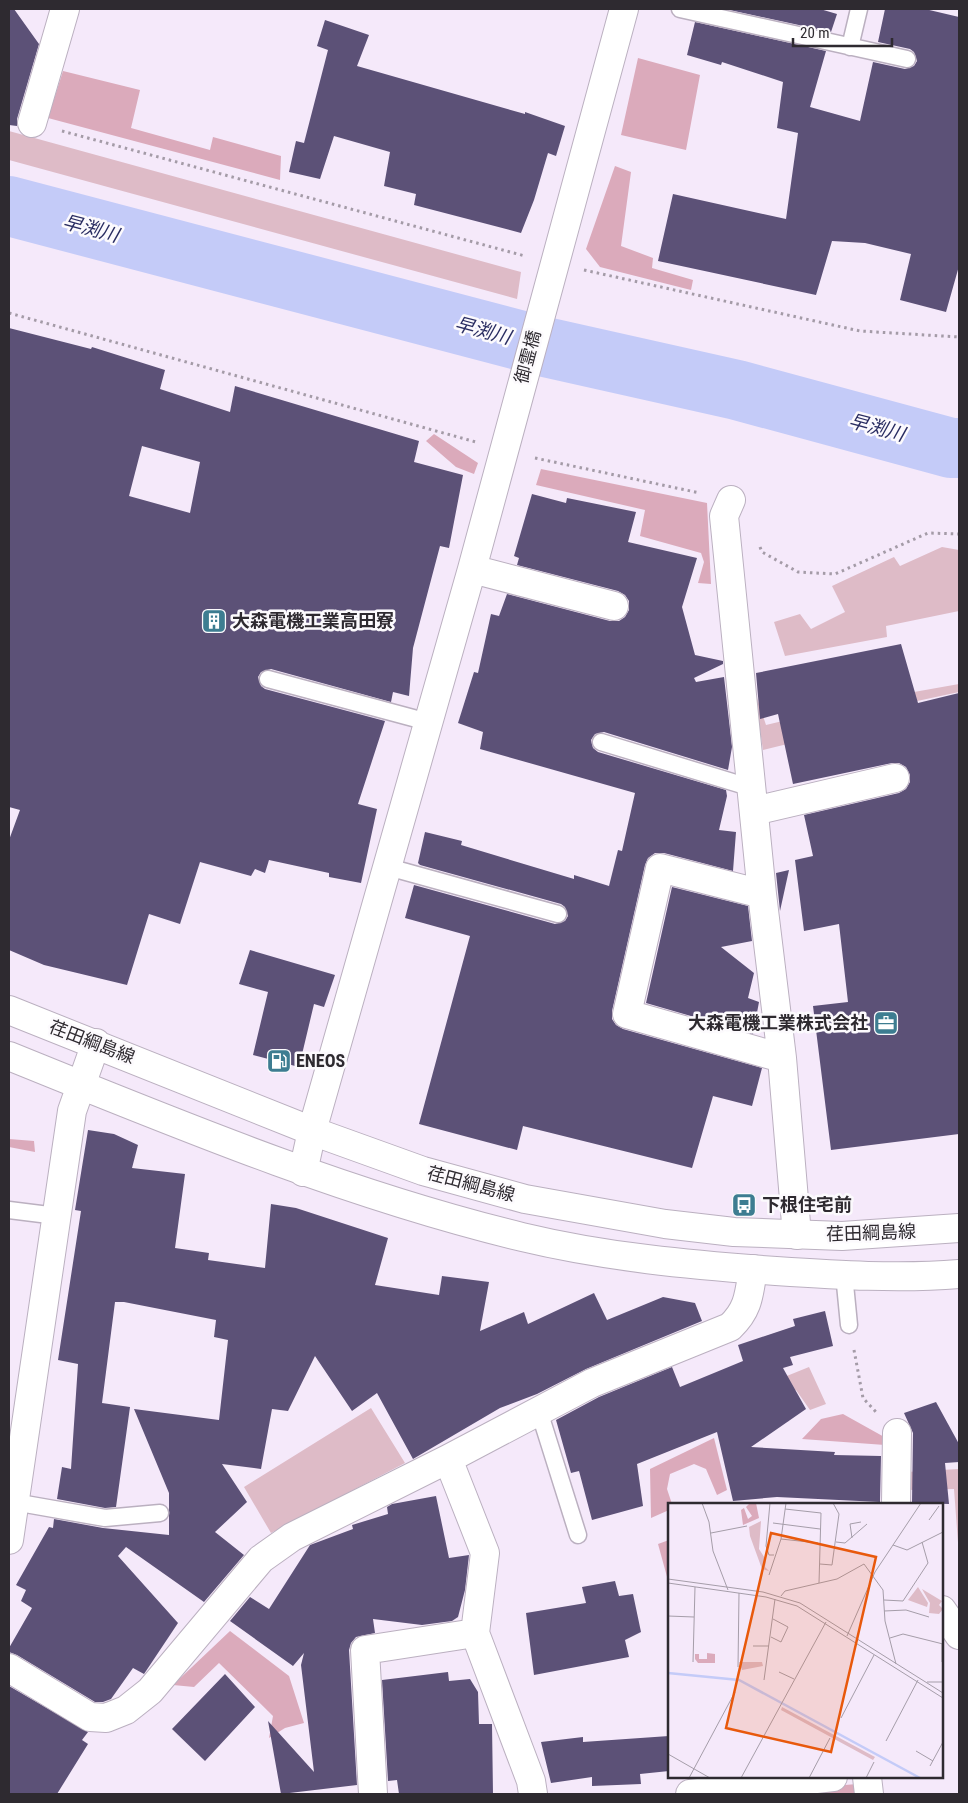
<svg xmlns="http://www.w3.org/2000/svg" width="968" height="1803" viewBox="0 0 968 1803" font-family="'Roboto Condensed','Noto Sans JP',sans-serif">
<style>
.green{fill:#debbc7}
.forest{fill:#dbaabb}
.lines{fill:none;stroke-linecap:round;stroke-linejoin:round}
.river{stroke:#c4cbf8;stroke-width:60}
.building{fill:#5c5177;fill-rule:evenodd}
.lane-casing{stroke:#bbb0c0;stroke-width:19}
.street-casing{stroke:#bbb0c0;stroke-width:30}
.secondary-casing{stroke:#bbb0c0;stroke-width:30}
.path{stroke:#a49ba7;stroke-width:3;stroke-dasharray:2.5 4;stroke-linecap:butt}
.lane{stroke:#fff;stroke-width:16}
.street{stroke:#fff;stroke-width:28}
.secondary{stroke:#fff;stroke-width:28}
.labels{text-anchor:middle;stroke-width:5;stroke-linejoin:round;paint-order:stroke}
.street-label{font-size:18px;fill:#2e2a30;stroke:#fcfafd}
.poi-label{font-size:18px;font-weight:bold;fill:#2e2a30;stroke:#fcfafd;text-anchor:start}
.water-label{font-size:19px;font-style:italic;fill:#2a2d62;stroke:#fcfafd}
.inset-river{fill:none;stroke:#c4cbf8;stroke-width:2.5}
.inset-road{fill:none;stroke:#a59da9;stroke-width:1}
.view{fill:#e8590c;fill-opacity:0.15;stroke:#e8590c;stroke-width:2.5}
.inset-edge{fill:none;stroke:#2e2a30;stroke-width:2.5}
</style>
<rect width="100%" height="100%" fill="#f5e9fa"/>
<!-- green -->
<path class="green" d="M9 131 521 272 517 299 9 160Z
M942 547 959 550V611L886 626 887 637 785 656 774 622 800 614 811 629 845 612 832 586 894 557 900 566Z
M959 684V692L908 703 869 700Z
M754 689 766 725 841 707 828 734 763 750Z
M809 1367 826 1404 810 1410 796 1390 782 1398 789 1421 773 1427 752 1390Z
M371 1408 405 1463 271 1533 244 1487Z
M959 1469V1556L954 1489 907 1490 906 1472Z"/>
<!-- forest -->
<path class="forest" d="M638 58 700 75 686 150 621 135Z
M63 71 140 90 131 128 210 150 213 137 281 156 280 180 48 118Z
M615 166 631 172 621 246 653 258 652 268 693 280 691 290 600 267 586 249Z
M434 434 478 463 474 474 456 467 426 441Z
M541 469 707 503 711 584 698 583 704 562 701 553 640 536 645 510 536 485Z
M9 1139 34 1141 35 1152 9 1147Z
M843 1414 886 1438 885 1445 802 1439 821 1419Z
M714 1438 727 1490 717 1495 706 1469 694 1464 670 1474 667 1489 672 1504H669V1510L651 1518 650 1469Z
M669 1540V1584L658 1544Z
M230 1631 289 1676 304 1723 285 1728 269 1738 273 1716 219 1663 194 1687 173 1685Z
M857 1784 858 1794H797V1789Z"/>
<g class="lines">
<!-- river -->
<path class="river" d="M9 206 545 347 737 390 951 448H959"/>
</g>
<!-- building -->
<path class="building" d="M9 9H14L39 44 17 119V126L9 125Z
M725 9H820L837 14 831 32Z
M885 9H925L959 17V266L946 312 900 300 911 254 865 243 832 241 816 295 658 261 673 194 786 219 798 133 777 128 783 82 722 62 721 65 687 55 695 22 826 51 810 107 860 121 873 62 905 69 914 66 917 61 914 52 910 49 878 42Z
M325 20 369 35 357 66 525 114V112L565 126 556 156 548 153 534 200 521 233 414 205 416 194 384 186 390 152 334 136 320 179 289 172 296 141 304 143 328 50 317 46Z
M9 328 91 349 92 347 165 370 160 389 230 412 235 386 419 441 414 462 463 475 449 548 440 546 413 648 409 696 393 692 391 702 271 669 261 672 258 677 261 686 265 689 385 721 358 804 377 809 361 883 329 877V873L269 860 265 873 255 869 251 876 200 862 180 924 149 914 127 985 44 965 9 950V840L20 810 9 807ZM142 446 200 462 190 513 129 496Z
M532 494 566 503 567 498 636 512 628 542 697 558 682 607 695 655 723 661V664L694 678 696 682 724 677 732 747 728 770 604 732 595 734 591 740 593 748 598 752 726 790 727 796 719 830 736 832 733 871 664 853H655L648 858 645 865 612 1011V1019L616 1025 623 1029 762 1068 752 1106 713 1096 692 1168 523 1126 517 1150 419 1124 470 936 405 918 414 885 555 924 565 921 568 916 565 907 561 904 420 865 418 863 425 832 462 841 461 845 574 879V875L609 886 618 850 622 851 635 793 480 749 483 732 458 723 474 672 478 673 491 614 499 616 507 594 610 621H619L625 617 629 610V601L625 595 618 591 517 565 519 558 514 556Z
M901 644 918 703 959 693V1134L831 1150 813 1006 848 1002 839 924 804 931 795 860 813 856 804 815 899 793 906 789 910 782V775L906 767 899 763H892L793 784 778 714 760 719 756 673Z
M789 870 780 911 776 873Z
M672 887 748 906 752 941 721 947 754 973 748 998 759 1002 753 1034 646 1003Z
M250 950 335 975 324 1007 314 1004 299 1067 253 1055 268 992 239 984Z
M88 1130 114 1134 138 1145 132 1168 185 1174 175 1248 209 1253 208 1260 265 1268 271 1204 296 1208 388 1238 375 1285 439 1295 442 1276 489 1282 480 1331 524 1312 528 1324 594 1293 607 1320 663 1297 695 1303 702 1321 586 1369 537 1394 500 1408 413 1459 377 1393 352 1411 315 1356 288 1411 272 1409 261 1469 222 1464 247 1502 215 1532 244 1555 204 1602 126 1547 118 1556 178 1623 144 1674 133 1668 111 1699 103 1702H95L17 1655 9 1652V1648L32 1608 21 1601 26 1590 16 1585 49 1527 53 1528 54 1519 103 1528 169 1535V1493L134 1409 219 1420 228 1340 214 1337 216 1320 124 1302H115L102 1403 130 1407 116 1507 105 1508 57 1499 62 1467 71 1469 78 1364 58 1360 81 1211 75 1210Z
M825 1311 833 1346 790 1357 793 1365 783 1368 806 1409 751 1447 835 1452 834 1455 881 1456 880 1502 777 1497 733 1501 717 1432 637 1464 643 1506 592 1520 579 1471 571 1473 556 1420 599 1397 672 1367 680 1387 743 1361 738 1345 795 1326 793 1319Z
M936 1402 959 1444V1462L945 1463 949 1504 912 1503 913 1433 904 1413Z
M436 1496 449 1558 469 1555 465 1590 458 1617 452 1621 422 1625 373 1619 375 1633 356 1637 351 1643 349 1650 357 1785 281 1794 268 1721 314 1772 301 1665 304 1653 293 1666 230 1621 250 1597 269 1609 310 1545 353 1529 352 1525 388 1514 387 1507 392 1504Z
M615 1581 619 1596 633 1594 641 1632 625 1640 629 1657 534 1675 526 1613 586 1603 582 1587Z
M448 1672 449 1681 470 1679 478 1692 479 1724H492L493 1794H399L397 1780 388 1781 382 1680Z
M225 1674 255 1707 205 1761 172 1729Z
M9 1686 88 1732 82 1740 88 1744 57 1794H9Z
M669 1736V1771L640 1774 641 1784 617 1785 592 1786V1777L551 1783 541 1742 583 1737V1742Z"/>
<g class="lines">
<defs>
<path id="lane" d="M680 9 907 59
M850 47 859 9
M268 679 428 722
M601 742 752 788
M388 867 558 914
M9 1210 57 1216
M844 1274 849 1325
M539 1411 578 1535
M14 1502 105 1518 160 1513"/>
<path id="street" d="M32 123 65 9
M731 500 724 516 762 894 782 1058 797 1235
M472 569 614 606
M754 811 895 778
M762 894 660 868 627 1014 782 1058
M303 1172 312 1131 472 569 624 9
M448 1459 485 1553 475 1633 531 1781 533 1794
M896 1504 897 1433
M942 1610 959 1635
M9 1668 90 1717 106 1718 126 1710 150 1691 261 1559 292 1537 448 1459 592 1383 730 1327C749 1309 749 1294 753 1269
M867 1777 869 1794
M373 1794 365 1650 475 1633
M690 1794 833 1777"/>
<path id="secondary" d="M9 1010 312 1131 423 1171 525 1199 665 1224 734 1232 842 1236 959 1228
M9 1056C177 1124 345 1194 522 1237 605 1257 691 1265 776 1271 837 1275 899 1279 959 1274
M9 1540 72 1111 96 1043"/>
</defs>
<!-- lane casing -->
<use href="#lane" class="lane-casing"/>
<!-- street casing -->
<use href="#street" class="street-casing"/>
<!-- secondary casing -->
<use href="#secondary" class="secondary-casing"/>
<!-- path -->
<path class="path" d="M62 131 525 256
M584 270 860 331 959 337
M9 313 476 442
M535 458 700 493
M760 547 762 552 798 572 835 574 928 533 959 534
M854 1350 863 1398 876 1412"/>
<!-- lane -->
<use href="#lane" class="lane"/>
<!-- street -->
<use href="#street" class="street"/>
<!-- secondary -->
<use href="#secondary" class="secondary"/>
</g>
<!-- icons -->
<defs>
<symbol id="building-square" viewBox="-11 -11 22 22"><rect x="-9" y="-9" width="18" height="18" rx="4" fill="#3d7d91" stroke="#fcfafd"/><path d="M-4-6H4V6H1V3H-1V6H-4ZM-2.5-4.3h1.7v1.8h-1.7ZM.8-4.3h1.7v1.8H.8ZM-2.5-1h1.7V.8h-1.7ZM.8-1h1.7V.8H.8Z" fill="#fff"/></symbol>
<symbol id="office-square" viewBox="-11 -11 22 22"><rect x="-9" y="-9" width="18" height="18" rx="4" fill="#3d7d91" stroke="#fcfafd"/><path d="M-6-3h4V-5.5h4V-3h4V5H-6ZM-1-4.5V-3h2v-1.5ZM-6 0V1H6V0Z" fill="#fff"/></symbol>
<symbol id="fuel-square" viewBox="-11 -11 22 22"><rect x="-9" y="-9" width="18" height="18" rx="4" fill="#3d7d91" stroke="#fcfafd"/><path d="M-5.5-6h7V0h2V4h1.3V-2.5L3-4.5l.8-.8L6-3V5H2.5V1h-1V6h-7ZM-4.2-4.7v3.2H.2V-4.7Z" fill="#fff"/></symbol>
<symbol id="bus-square" viewBox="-11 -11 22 22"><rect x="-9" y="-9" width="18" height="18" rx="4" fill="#3d7d91" stroke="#fcfafd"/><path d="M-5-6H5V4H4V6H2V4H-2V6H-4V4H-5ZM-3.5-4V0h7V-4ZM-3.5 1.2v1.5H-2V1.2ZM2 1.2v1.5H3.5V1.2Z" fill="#fff"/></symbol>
</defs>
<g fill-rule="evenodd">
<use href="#building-square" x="200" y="607" width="28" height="28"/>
<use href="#office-square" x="872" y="1009" width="28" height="28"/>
<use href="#fuel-square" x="265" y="1047" width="28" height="28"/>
<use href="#bus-square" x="730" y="1191" width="28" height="28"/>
</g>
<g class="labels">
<!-- street labels -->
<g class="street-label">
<text transform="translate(528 357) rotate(-75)" y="6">御霊橋</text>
<text transform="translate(92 1042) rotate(21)" y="6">荏田綱島線</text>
<text transform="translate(471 1184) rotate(15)" y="6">荏田綱島線</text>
<text transform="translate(871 1233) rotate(-2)" y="6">荏田綱島線</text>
</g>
<!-- poi labels -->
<g class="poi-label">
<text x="232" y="627">大森電機工業高田寮</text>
<text x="868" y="1029" text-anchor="end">大森電機工業株式会社</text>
<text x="296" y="1067">ENEOS</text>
<text x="762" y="1211">下根住宅前</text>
</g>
<!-- water labels -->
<g class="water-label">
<text transform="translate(91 228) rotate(15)" y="7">早渕川</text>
<text transform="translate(483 330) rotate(15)" y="7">早渕川</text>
<text transform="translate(877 427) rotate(15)" y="7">早渕川</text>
</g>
</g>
<!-- overview -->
<g transform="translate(668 1503)">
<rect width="275" height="275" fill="#f5e9fa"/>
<path d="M93 18 91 46 98 57 97 64 101 68 94 66 82 33 81 24ZM250 84 260 100 259 104 240 97ZM254 86 274 98 271 102 275 106 271 111 261 110 262 100ZM71 159H94L95 163 74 167ZM114 204 207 254 205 257 113 207Z" fill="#debbc7"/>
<path d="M82 0H88L91 15 75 22 73 7 76 5 80 16 84 13 78 4ZM39 150 47 151V160H30L27 156V151H31V156H39Z" fill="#dbaabb"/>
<path class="inset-river" d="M0 170 71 177 252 275"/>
<path class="inset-road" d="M34 0 41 19 45 48 60 87M102 0 98 43 101 52H106M117 6 153 10 151 80M261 17 271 3M105 20 152 26M43 30 79 23M184 35 182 21 193 19M113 36 150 40M168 39 177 40 199 21M225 42 239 47 275 29M152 61 164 62 171 11 165 0M101 72 113 36 118 0M0 76 95 89 132 100 275 190M0 80 98 94 129 103 275 195M113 93 117 88 169 76 196 61 215 87 217 118 228 161M216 97 235 98 260 60 254 39M216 108 238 107 261 114M0 113 26 114M179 133 207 69 253 0M103 134 113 139 120 124 105 116M222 135 235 131 275 141M274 141V159M85 143H101M25 159 27 84M70 164 71 90M111 169 126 176M96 177 107 96M259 179H275M173 215 206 152M218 238 250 177M248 248 265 258M0 251 42 275M262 263 275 239M21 275 67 189M73 275 158 119M141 275 162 235M198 275 206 259"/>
<path class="view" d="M103 30 208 54 163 249 58 225Z"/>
<rect width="275" height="275" class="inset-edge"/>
</g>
<!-- border -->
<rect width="968" height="1803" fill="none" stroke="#2e2a30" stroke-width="20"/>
<!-- scale -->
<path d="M793 38v8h99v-8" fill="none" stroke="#2e2a30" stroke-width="2.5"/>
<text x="800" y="38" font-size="15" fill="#2e2a30" stroke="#fcfafd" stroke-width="4" paint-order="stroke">20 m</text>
</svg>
